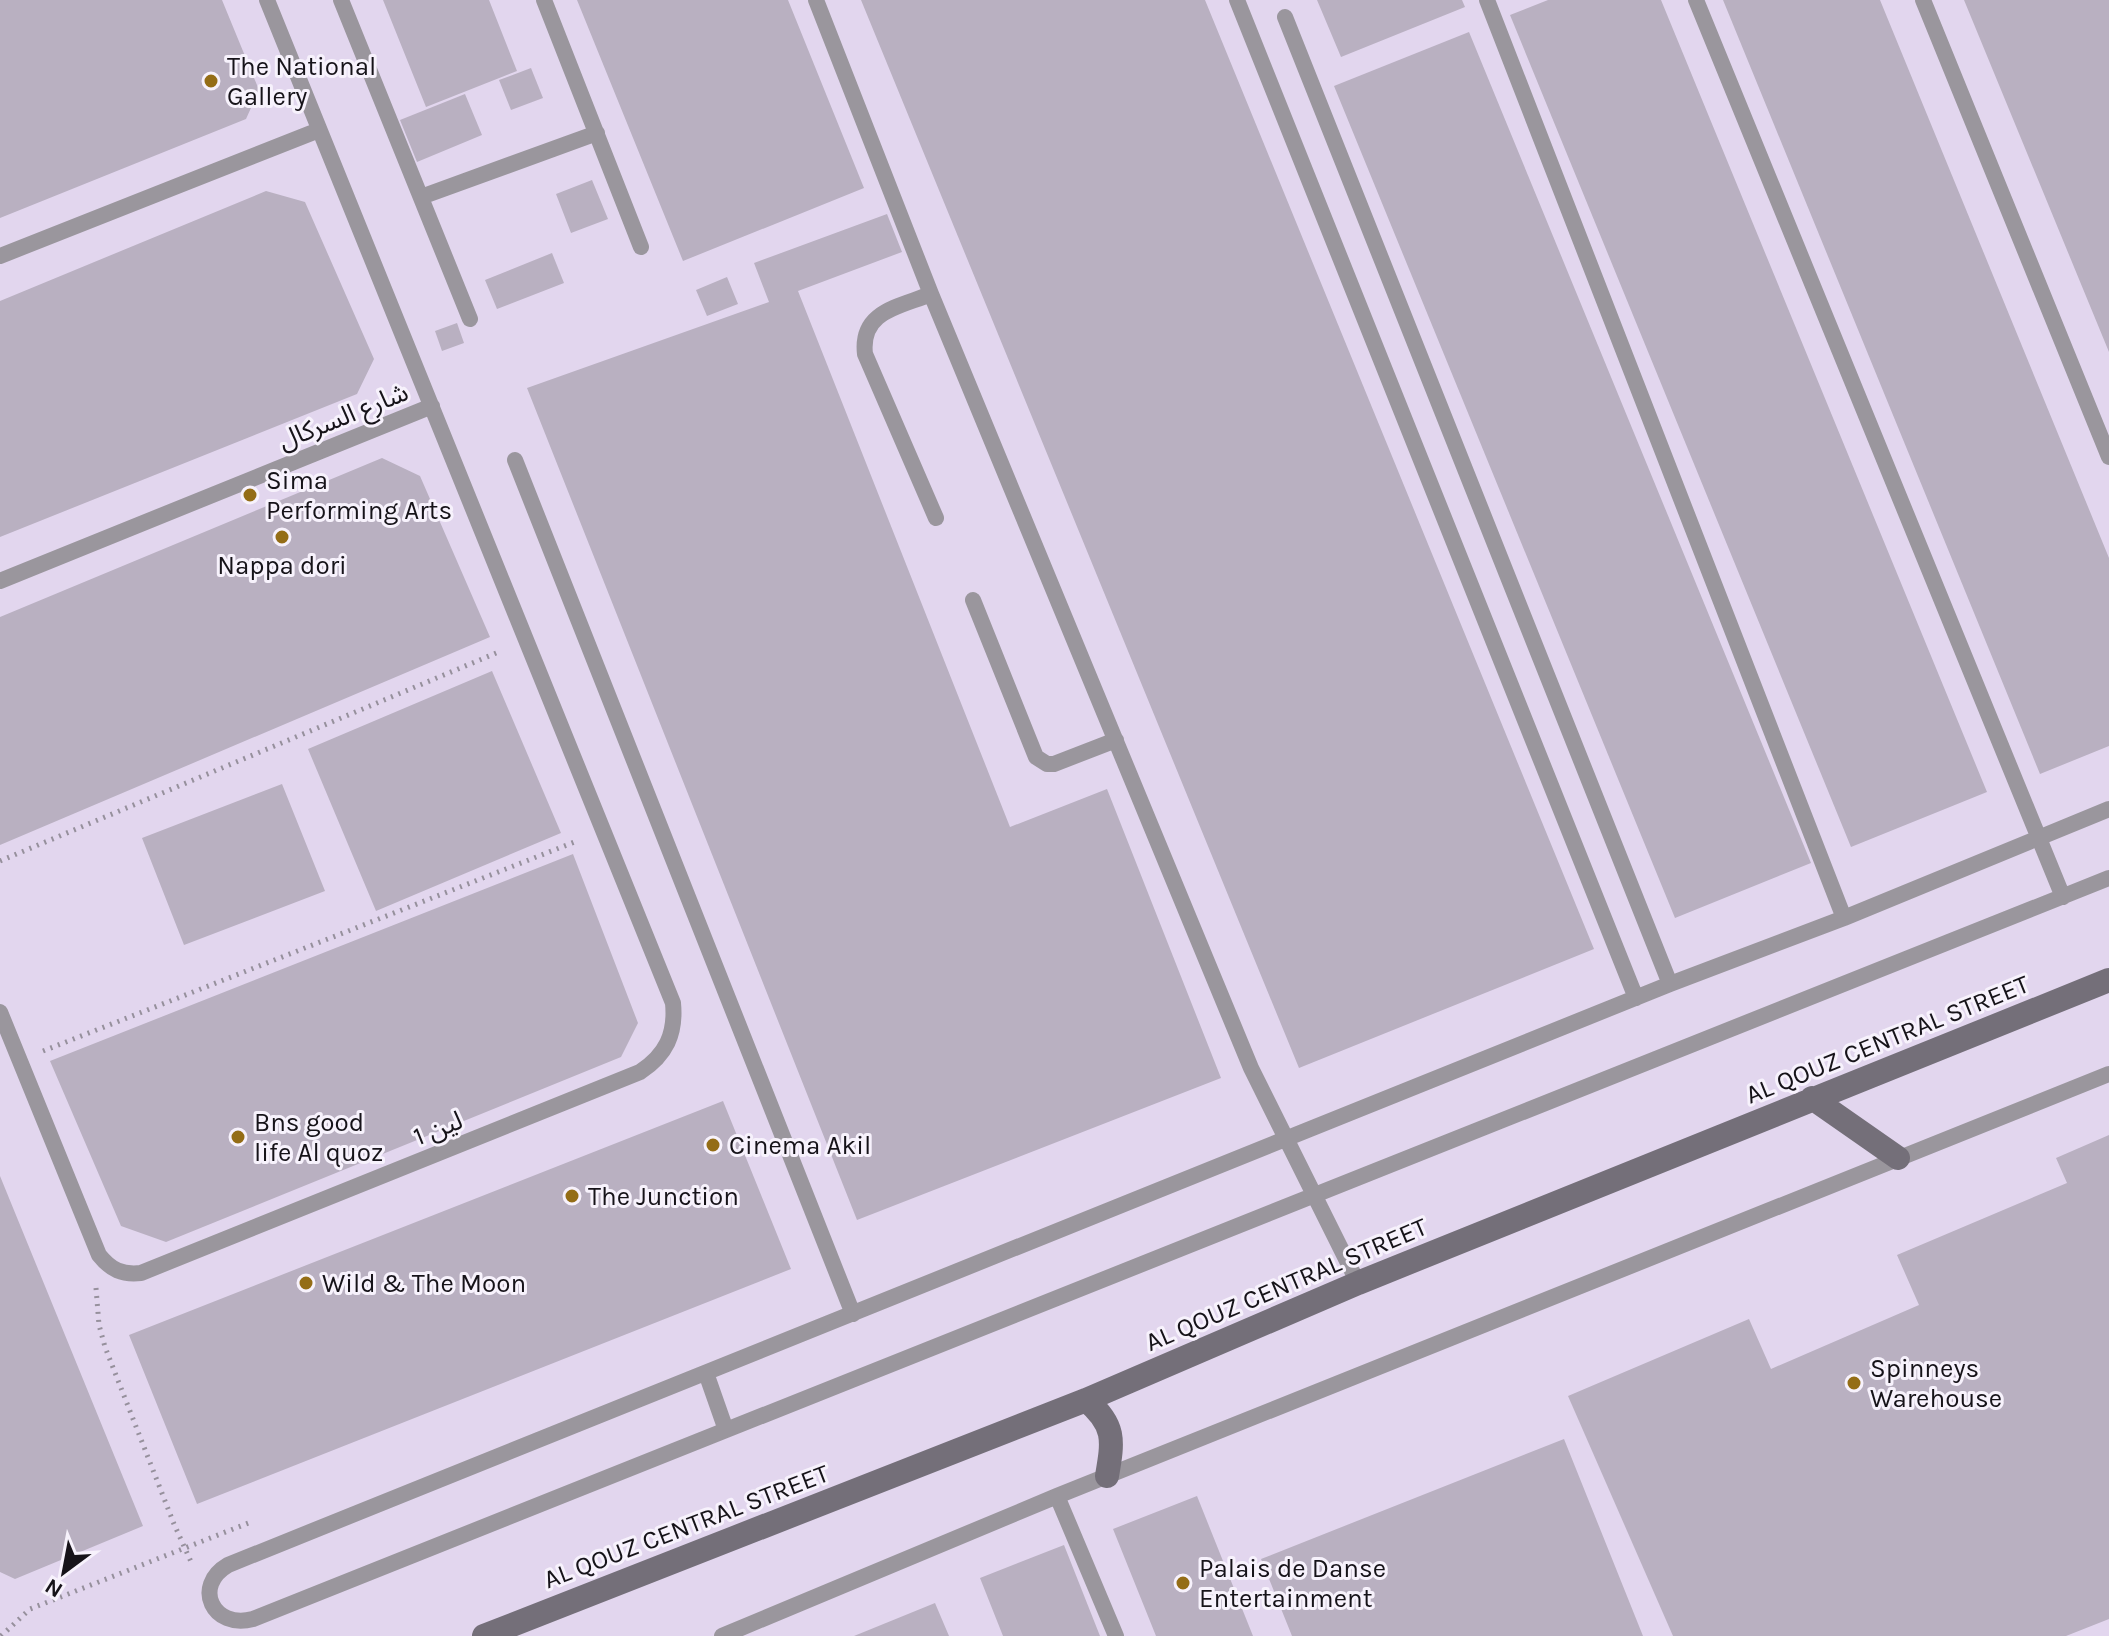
<svg xmlns="http://www.w3.org/2000/svg" width="2109" height="1636" viewBox="0 0 2109 1636" font-family="Karla,'Noto Sans Arabic',sans-serif">
<style>
.built{fill:#e2d6ee}
.building{fill:#b9b0c1}
.lines{fill:none;stroke-linecap:round;stroke-linejoin:round}
.path{stroke:#96909c;stroke-width:5;stroke-dasharray:2 6;stroke-linecap:butt}
.lane{stroke:#9a969d;stroke-width:16}
.secondary{stroke:#746f79;stroke-width:24}
.poi-dot{fill:#946d16;stroke:#f7f2fc;stroke-width:3}
.labels{text-anchor:middle;stroke-width:6;stroke-linejoin:round;paint-order:stroke}
.poi-label{font-size:26px;fill:#161319;stroke:#f7f2fc;text-anchor:start}
.street-label{font-size:26px;fill:#161319;stroke:#f7f2fc}
</style>
<rect width="100%" height="100%" fill="#ece3f4"/>
<!-- built -->
<path class="built" d="M0 0H2109V1636H0Z"/>
<!-- building -->
<path class="building" d="M0 0H222L259 90 246 119 0 218Z
M383 0H489L517 71 426 107Z
M577 0H788L864 188 683 261Z
M861 0H1205L1594 949 1299 1068Z
M1317 0H1462L1465 7 1341 57Z
M1548 0H1661L1987 792 1851 847 1510 15Z
M1723 0H1880L2109 558V746L2040 774Z
M1964 0H2109V352Z
M1469 32 1811 863 1675 918 1334 86Z
M531 68 543 98 511 110 499 80Z
M465 94 482 135 417 162 400 120Z
M592 180 608 219 571 233 556 194Z
M266 191 305 202 374 359 357 394 0 537V301Z
M887 214 902 252 798 291 1010 827 1107 789 1221 1078 857 1220 527 388 769 302 754 263Z
M552 253 564 283 497 309 485 280Z
M727 277 738 304 707 316 696 290Z
M457 323 464 343 442 351 435 331Z
M382 458 420 476 490 637 0 845V617Z
M492 671 561 833 376 911 308 749Z
M282 784 325 891 184 945 142 838Z
M573 854 638 1023 621 1057 166 1242 121 1226 50 1061Z
M723 1101 791 1269 197 1504 129 1335Z
M2109 1135V1619L2066 1636H1673L1568 1396 1749 1319 1771 1369 1919 1305 1897 1255 2067 1183 2056 1158Z
M0 1176 143 1526 15 1579 0 1572Z
M1564 1439 1643 1636H1292L1261 1559Z
M1197 1496 1253 1636H1156L1113 1529Z
M1064 1545 1100 1636H1003L980 1578Z
M935 1603 949 1636H854Z"/>
<g class="lines">
<!-- path -->
<path class="path" d="M0 861 501 651
M43 1051 577 841
M96 1288 99 1325 105 1347 174 1524 192 1564
M1 1636 30 1609 251 1522"/>
<!-- lane -->
<path class="lane" d="M341 0 470 319
M544 0 641 247
M816 0 931 294 1251 1068 1358 1283
M1237 0 1636 998
M1487 0 1844 918
M1696 0 2063 897
M1923 0 2109 457
M1285 17 1670 984
M421 197 597 133
M0 256 319 130
M931 294C899 307 860 311 865 354L936 518
M515 460 853 1314
M0 581 432 406
M973 600 1036 757 1047 764H1054L1116 740
M2109 809 1844 918 1670 984 228 1565C192 1586 213 1630 253 1619L2109 878
M0 1012 99 1255C111 1270 122 1275 141 1273L640 1072C666 1055 676 1034 673 1003L267 0
M706 1373 726 1430
M1057 1496 1116 1636
M722 1636 1057 1496 2109 1074"/>
<!-- secondary -->
<path class="secondary" d="M1812 1098 1898 1158
M1086 1400C1116 1425 1113 1441 1107 1476
M484 1636 1086 1400 1358 1283 2109 980"/>
</g>
<!-- markers -->
<g class="poi-dot">
<circle cx="211" cy="81" r="8"/>
<circle cx="250" cy="495" r="8"/>
<circle cx="282" cy="537" r="8"/>
<circle cx="238" cy="1137" r="8"/>
<circle cx="713" cy="1145" r="8"/>
<circle cx="572" cy="1196" r="8"/>
<circle cx="306" cy="1283" r="8"/>
<circle cx="1854" cy="1383" r="8"/>
<circle cx="1183" cy="1583" r="8"/>
</g>
<g class="labels">
<!-- poi labels -->
<g class="poi-label">
<text x="227" y="75">The National<tspan x="227" dy="30">Gallery</tspan></text>
<text x="266" y="489">Sima<tspan x="266" dy="30">Performing Arts</tspan></text>
<text x="282" y="574" text-anchor="middle">Nappa dori</text>
<text x="254" y="1131">Bns good<tspan x="254" dy="30">life Al quoz</tspan></text>
<text x="729" y="1154">Cinema Akil</text>
<text x="588" y="1205">The Junction</text>
<text x="322" y="1292">Wild &amp; The Moon</text>
<text x="1870" y="1377">Spinneys<tspan x="1870" dy="30">Warehouse</tspan></text>
<text x="1199" y="1577">Palais de Danse<tspan x="1199" dy="30">Entertainment</tspan></text>
</g>
<!-- street labels -->
<g class="street-label">
<text transform="translate(343 416) rotate(-22)" y="9">شارع السركال</text>
<text transform="translate(1887 1039) rotate(-22)" y="9">AL QOUZ CENTRAL STREET</text>
<text transform="translate(438 1128) rotate(-22)" y="9">لين 1</text>
<text transform="translate(1286 1284) rotate(-23)" y="9">AL QOUZ CENTRAL STREET</text>
<text transform="translate(686 1526) rotate(-21)" y="9">AL QOUZ CENTRAL STREET</text>
</g>
</g>
<!-- north arrow -->
<g transform="translate(64 1572) rotate(212)" stroke="#f7f2fc" stroke-width="6" paint-order="stroke">
<path d="M0-6L14 30L0 20L-14 30Z" fill="#161319"/>
<text y="-12" font-size="22" font-weight="bold" text-anchor="middle" fill="#161319">N</text>
</g>
</svg>
